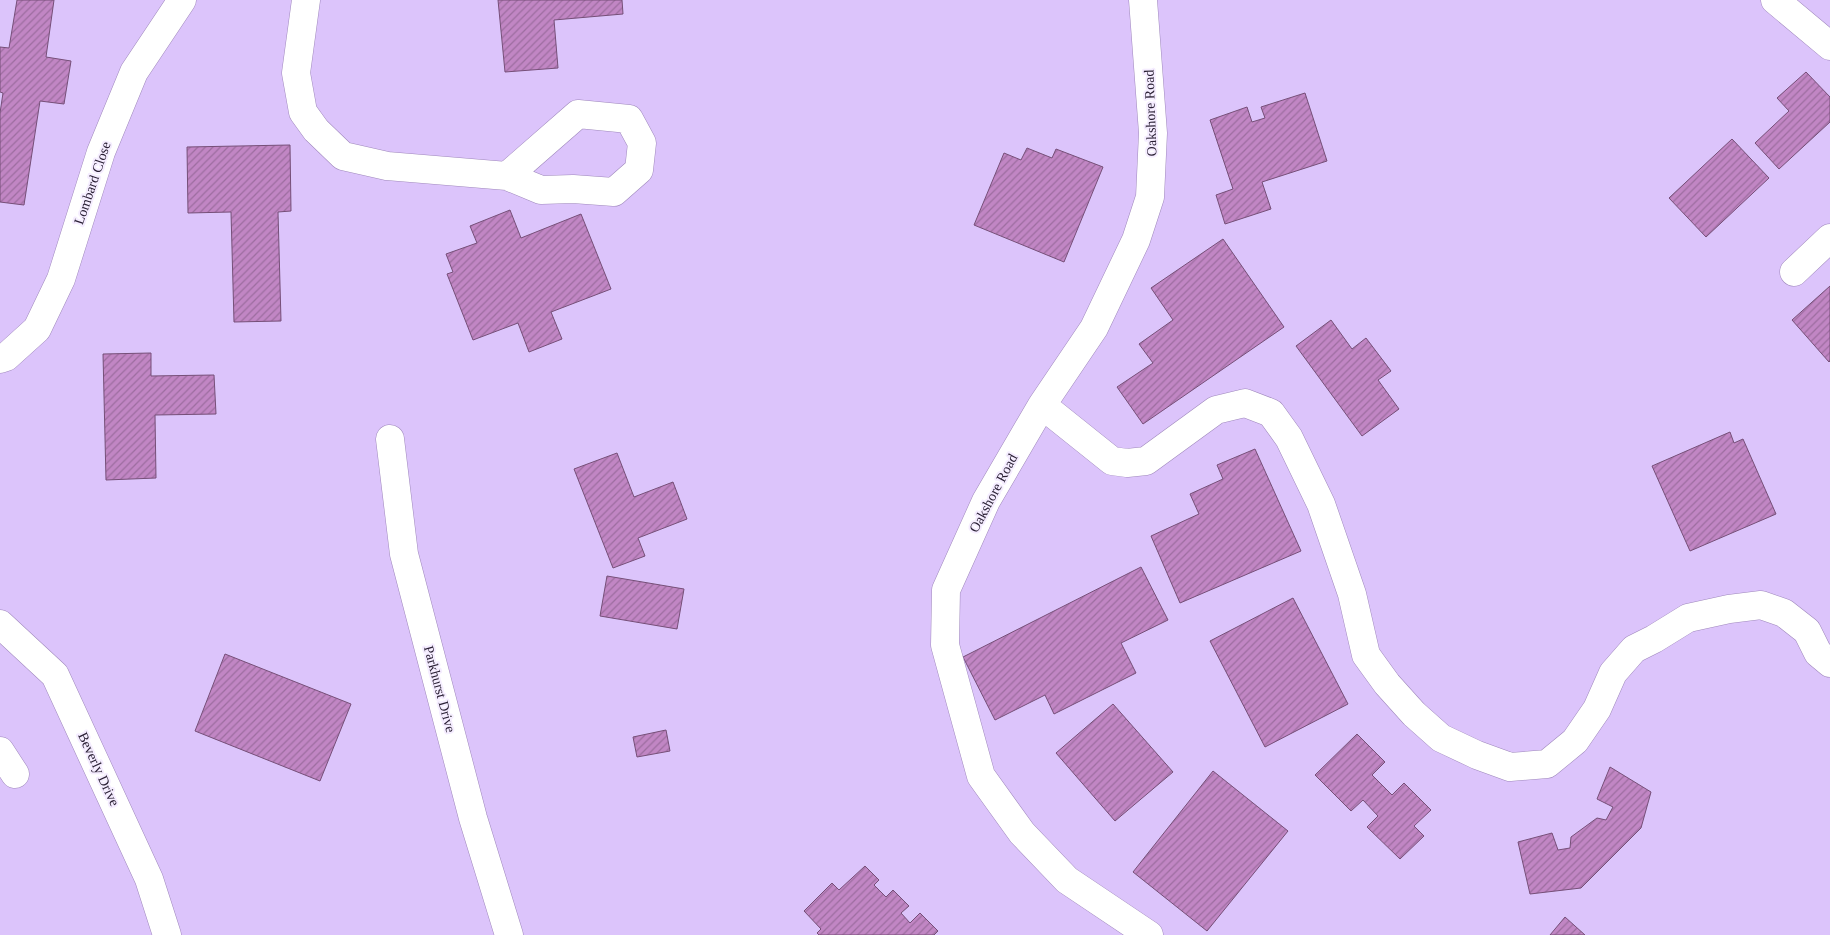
<svg xmlns="http://www.w3.org/2000/svg" width="1830" height="935" viewBox="0 0 1830 935" font-family="'Times New Roman',serif">
<style>
.building{fill:url(#building-hatch);stroke:#764f78}
.lines{fill:none;stroke-linecap:round;stroke-linejoin:round}
.minor-casing{stroke:#9f88bc;stroke-width:29}
.minor{stroke:#fff;stroke-width:28}
.labels{text-anchor:middle;stroke-width:4;stroke-linejoin:round;paint-order:stroke}
.street-label{font-size:14px;fill:#2a2035;stroke:#f5edff}
</style>
<defs>
<pattern id="building-hatch" width="6" height="6" patternUnits="userSpaceOnUse" patternTransform="scale(1.25)"><rect width="6" height="6" fill="#c186c4"/><path d="M-1 1l2-2M0 6l6-6M5 7l2-2" fill="none" stroke="#9d6da0"/></pattern>
</defs>
<rect width="100%" height="100%" fill="#dcc4fb"/>
<!-- building -->
<path class="building" d="M17 0H54L46 57 71 61 64 104 40 101 24 205 0 202V113L3 93 0 92V47L9 48Z
M498 0H622L623 14 554 20 558 68 505 72Z
M1806 72 1830 97V122L1779 169 1755 143 1789 111 1777 98Z
M1305 93 1327 161 1262 182 1271 209 1225 224 1216 195 1233 189 1210 120 1247 107 1252 122 1265 118 1261 107Z
M1732 139 1769 178 1706 237 1669 198Z
M290 145 291 211 278 212 281 321 234 322 231 212 188 213 187 147Z
M1027 148 1052 158 1056 149 1103 167 1064 262 974 225 1004 153 1021 160Z
M510 210 521 238 581 214 611 289 551 312 562 339 529 352 518 323 473 340 447 274 453 272 446 254 477 243 470 226Z
M1223 239 1284 327 1143 424 1117 387 1153 363 1139 344 1173 320 1151 288Z
M1830 286V361L1829 362 1792 320Z
M1331 320 1352 349 1366 338 1391 371 1378 380 1399 409 1362 436 1296 346Z
M151 353V376L214 375 216 414 155 415 156 478 106 480 103 354Z
M1730 432 1734 443 1743 439 1776 514 1690 551 1652 466Z
M1255 449 1301 551 1180 603 1151 536 1199 514 1190 494 1223 479 1217 465Z
M617 453 634 497 673 482 687 519 638 538 645 556 613 568 574 469Z
M1141 567 1168 620 1121 643 1136 673 1054 714 1045 695 995 720 963 657Z
M607 576 684 589 677 629 600 616Z
M1293 598 1348 704 1265 747 1210 641Z
M225 654 351 704 320 781 195 731Z
M1113 704 1173 772 1115 821 1056 753Z
M666 730 670 751 637 757 633 737Z
M1357 734 1385 762 1372 775 1392 795 1404 783 1431 810 1414 826 1424 836 1400 859 1367 827 1378 816 1363 800 1351 811 1315 775Z
M1610 767 1651 792 1641 828 1581 888 1530 894 1518 842 1552 833 1558 850 1570 848 1571 837 1597 818 1606 820 1613 807 1597 799Z
M1213 771 1288 831 1207 931 1133 872Z
M865 866 879 880 874 885 886 897 893 890 909 906 901 913 910 923 920 913 938 931 934 935H819L817 933 821 929 804 911 832 883 839 890Z
M1565 917 1585 935H1550Z"/>
<g class="lines">
<defs>
<path id="minor" d="M306 0 296 73 303 112 316 130 343 156 387 166 507 176 578 114 629 119 642 143 639 170 614 192 573 189 541 190 507 176
M1143 0 1153 133 1150 197 1136 240 1094 328 1042 405 986 501 946 590 945 645 981 776 1022 833 1067 880 1149 935
M1775 0 1830 46
M1794 272 1830 238
M0 359 6 357 37 329 61 279 101 152 134 72 182 0
M1042 405 1112 461 1127 463 1146 461 1216 410 1245 403 1271 413 1289 438 1321 504 1352 594 1366 655 1387 684 1414 714 1441 738 1477 755 1510 767 1547 764 1575 741 1597 709 1613 673 1634 649 1654 639 1688 618 1729 609 1761 605 1784 613 1807 631 1818 653 1830 663
M390 439 404 554 473 818 509 935
M0 624 55 675 149 879 167 935
M0 751 15 774"/>
</defs>
<!-- minor casing -->
<use href="#minor" class="minor-casing"/>
<!-- minor -->
<use href="#minor" class="minor"/>
</g>
<g class="labels">
<!-- street labels -->
<g class="street-label">
<text transform="translate(1150 113) rotate(-92)" y="5">Oakshore Road</text>
<text transform="translate(92 183) rotate(-71)" y="5">Lombard Close</text>
<text transform="translate(993 493) rotate(-62)" y="5">Oakshore Road</text>
<text transform="translate(440 689) rotate(75)" y="5">Parkhurst Drive</text>
<text transform="translate(99 769) rotate(65)" y="5">Beverly Drive</text>
</g>
</g>
</svg>
